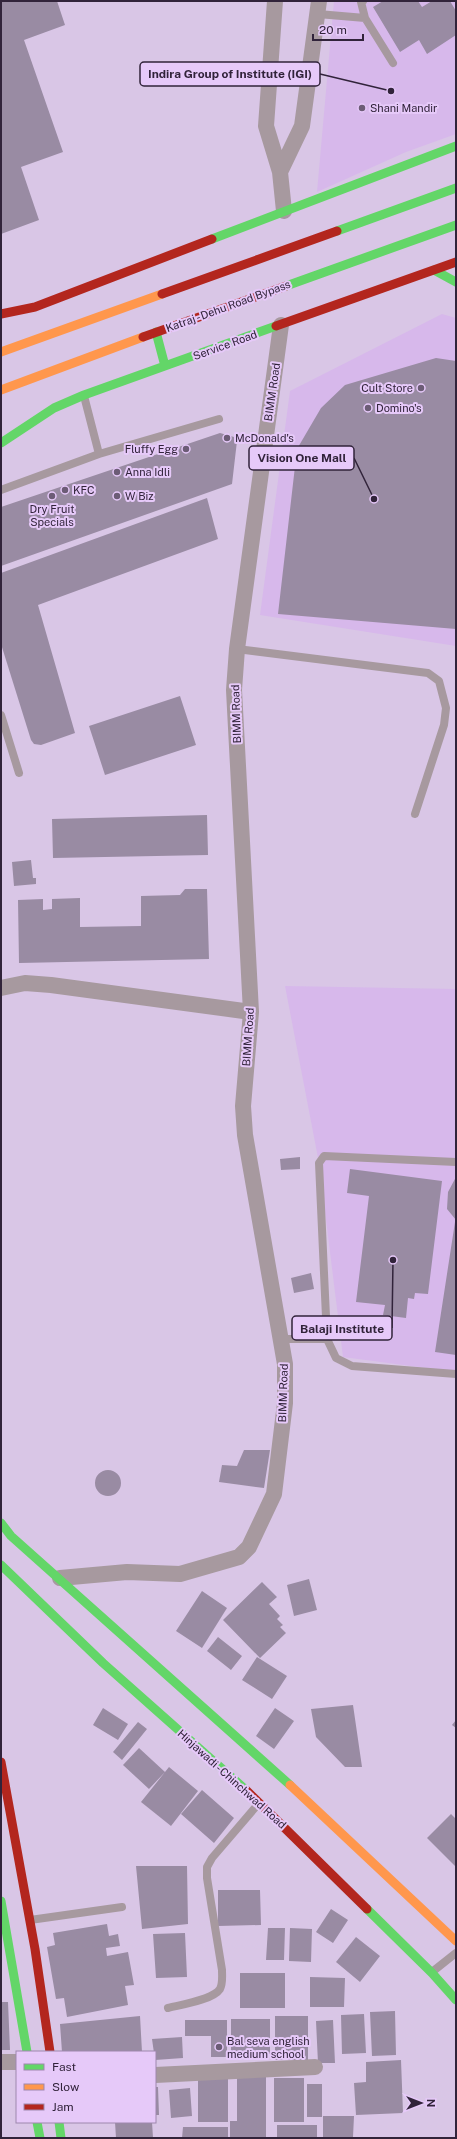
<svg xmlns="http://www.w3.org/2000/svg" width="457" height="2139" viewBox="0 0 457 2139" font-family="'Public Sans',sans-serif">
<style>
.built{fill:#d7b8eb}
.building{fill:#998ba3}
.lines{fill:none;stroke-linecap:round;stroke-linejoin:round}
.lane{stroke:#a7999f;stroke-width:8}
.street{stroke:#a7999f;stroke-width:16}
.fast{stroke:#63d668;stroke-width:9}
.slow{stroke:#ff974d;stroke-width:9}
.jam{stroke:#b3261e;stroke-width:9}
.poi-dot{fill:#6c5c76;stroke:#e6c9f9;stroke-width:1.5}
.labels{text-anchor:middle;stroke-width:4;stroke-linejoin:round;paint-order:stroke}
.poi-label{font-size:11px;fill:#31233a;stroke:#e6c9f9;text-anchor:start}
.street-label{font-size:11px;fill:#31233a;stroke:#e6c9f9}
.leader{fill:none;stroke:#31233a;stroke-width:1.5}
.callout-dot{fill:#31233a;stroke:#e6c9f9;stroke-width:1.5}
.callout{fill:#e6c9f9;stroke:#31233a;stroke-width:1.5}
.callout-label{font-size:12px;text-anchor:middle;font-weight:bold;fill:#31233a}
</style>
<rect width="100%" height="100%" fill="#d9c6e6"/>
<!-- built -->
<path class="built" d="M334 1H456V134L406 152 317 192Z
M442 314 456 318V646L260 615 290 391Z
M285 986 456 989V1372L343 1357 319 1163Z"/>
<!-- building -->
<path class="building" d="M1 1H57L65 25 24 40 63 152 21 167 39 220 1 234Z
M383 1H418L422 7 432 1H450L456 11V35L427 54 419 40 400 52 373 7Z
M436 358 456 361V629L278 614 297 449 321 408 345 385Z
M220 433 234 437 237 441 232 484 1 566V507Z
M207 498 218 539 38 605 75 733 41 745 34 744 31 740 1 644V573Z
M180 696 196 745 105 775 89 726Z
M207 815 208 855 53 858 52 819Z
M31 860 33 878H36V884L14 886 12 862Z
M185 889H207L209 959 19 963 18 900 43 899V910L52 909V899L80 898V927L141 926V896L180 895Z
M300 1157V1169L281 1170 280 1159Z
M350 1169 442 1181 428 1294 415 1293 414 1299 408 1298 406 1318 383 1315 385 1305 356 1302 369 1196 347 1193Z
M456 1177V1220L447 1209 448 1192Z
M455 1222 456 1223V1355L435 1352Z
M311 1273 314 1289 294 1293 291 1278Z
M244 1450H270L264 1488 219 1482 222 1465 237 1466Z
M95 1483a13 13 0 1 1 26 0a13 13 0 1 1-26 0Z
M309 1579 317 1610 294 1616 287 1585Z
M262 1582 277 1597 269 1604 280 1616 277 1619 283 1625 280 1627 286 1633 260 1658 223 1620Z
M202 1591 227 1608 202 1648 176 1631Z
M218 1637 242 1656 231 1670 207 1651Z
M257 1657 287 1676 272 1699 242 1680Z
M353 1705 362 1767H345L316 1737 311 1709Z
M103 1708 128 1724 118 1740 93 1725Z
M275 1708 294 1721 274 1749 256 1736Z
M456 1720V1728L452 1725Z
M138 1722 147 1729 122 1760 113 1752Z
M139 1748 165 1772 149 1789 123 1765Z
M169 1767 198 1791 171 1826 141 1802Z
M202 1790 234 1818 214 1843 181 1814Z
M451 1814 456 1819V1867L427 1838Z
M136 1866H187L188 1924 142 1929Z
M218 1890H260L261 1925 218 1926Z
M331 1909 348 1920 333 1943 316 1932Z
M107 1924 109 1936 118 1934 120 1946 106 1948 107 1956 128 1952 134 1985 125 1986 128 2005 67 2017 64 1998 56 1999 47 1947 55 1945 53 1933Z
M268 1928H285L284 1960H266Z
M290 1928 312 1929 311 1962 289 1961Z
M185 1933 187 1977 156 1978 153 1934Z
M356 1937 380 1956 360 1982 336 1962Z
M240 1973H285V2008H240Z
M310 1977 345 1978 344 2007H310Z
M1 2002H8L10 2050H1Z
M395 2011 396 2055 372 2056 370 2012Z
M364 2014 366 2053 342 2054 341 2015Z
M140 2016 142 2052H62L60 2024Z
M275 2016H308V2060H275Z
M231 2019H270V2054H231Z
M185 2020H227V2057H211V2036H185Z
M333 2020 335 2063H318L316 2021Z
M182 2037 183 2058 155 2060 152 2039Z
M401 2060 403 2113 356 2115 354 2083 366 2082V2062Z
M237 2076H266V2138H230V2121H237Z
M198 2077H228V2122H198Z
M274 2078H304V2122H274Z
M307 2084H322V2117H307Z
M155 2087H158L159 2115H155Z
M190 2088 192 2116 171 2118 169 2090Z
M323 2116H354L353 2137H323Z
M115 2122H152L153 2138H116Z
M277 2125H317V2138H277Z
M183 2127H228V2138H182Z"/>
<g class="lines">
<!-- lane -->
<path class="lane" d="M363 1 361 2 365 18
M318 14 365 18 393 63
M84 396 99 454
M1 490 99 454 219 419
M237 649 428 673 439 681 446 708 444 725 415 814
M1 715 19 773
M456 1162 324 1156 319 1163 327 1339 336 1358 352 1366 456 1374
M281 1339H327
M30 1920 122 1907
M432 1972 456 1953
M168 2008C180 2005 213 2000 220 1989 223 1983 222 1977 222 1970L207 1878V1867L212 1858 259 1803"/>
<!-- street -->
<path class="street" d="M275 1 266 126 280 172 284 211
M280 172 302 126 319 1
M1 988 25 983 51 985 251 1012
M60 1578 127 1572 180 1574 239 1557 249 1547 274 1494 285 1403V1364L245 1135 243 1106 251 1012 234 690 237 649 281 325
M1 2062H17
M155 2075 315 2067"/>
<!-- fast -->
<path class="fast" d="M337 231 456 188
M212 239 456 146
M434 270 456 282
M286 286 456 225
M156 332 165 366
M1 443 54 408 84 395 276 326
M1 1523 11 1536 290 1785
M1 1565 103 1663 246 1790
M1 1901 27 2052
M367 1909 432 1973 456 2000
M37 2122 40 2138
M59 2122 61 2138"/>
<!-- slow -->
<path class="slow" d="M1 352 162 294
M1 390 143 337
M290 1785 456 1941"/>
<!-- jam -->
<path class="jam" d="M162 294 337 231
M1 314 35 307 212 239
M276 326 456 262
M143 337 286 286
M1 1762 35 1949 50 2052
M246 1790 367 1909"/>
</g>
<!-- markers -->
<g class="poi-dot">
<circle cx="362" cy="108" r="4"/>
<circle cx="421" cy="388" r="4"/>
<circle cx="368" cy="408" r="4"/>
<circle cx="227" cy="438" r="4"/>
<circle cx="186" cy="449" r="4"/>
<circle cx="117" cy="472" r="4"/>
<circle cx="65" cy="490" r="4"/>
<circle cx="52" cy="496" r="4"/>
<circle cx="117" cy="496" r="4"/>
<circle cx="219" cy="2047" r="4"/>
</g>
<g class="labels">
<!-- poi labels -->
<g class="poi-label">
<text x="370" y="112">Shani Mandir</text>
<text x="413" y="392" text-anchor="end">Cult Store</text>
<text x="376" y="412">Domino's</text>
<text x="235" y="442">McDonald's</text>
<text x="178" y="453" text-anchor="end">Fluffy Egg</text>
<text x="125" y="476">Anna Idli</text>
<text x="73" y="494">KFC</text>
<text x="125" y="500">W Biz</text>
<text x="52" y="513" text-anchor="middle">Dry Fruit<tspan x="52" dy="13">Specials</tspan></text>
<text x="227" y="2045">Bal seva english<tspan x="227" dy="13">medium school</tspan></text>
</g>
<!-- street labels -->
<g class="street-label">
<text transform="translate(228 306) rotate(-20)" y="4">Katraj - Dehu Road Bypass</text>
<text transform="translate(225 345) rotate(-20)" y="4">Service Road</text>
<text transform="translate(272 392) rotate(-82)" y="4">BIMM Road</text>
<text transform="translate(236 714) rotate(-92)" y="4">BIMM Road</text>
<text transform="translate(248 1037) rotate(-86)" y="4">BIMM Road</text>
<text transform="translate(283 1393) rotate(-88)" y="4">BIMM Road</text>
<text transform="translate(232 1779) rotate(42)" y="4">Hinjawadi - Chinchwad Road</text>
</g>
</g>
<!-- callouts -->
<path class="leader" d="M391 91L320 74M374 499L354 458M393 1260L392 1328"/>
<g class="callout-dot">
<circle cx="391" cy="91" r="4"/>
<circle cx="374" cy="499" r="4"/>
<circle cx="393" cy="1260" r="4"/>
</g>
<g class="callout">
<rect x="140" y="62" width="180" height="24" rx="4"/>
<rect x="249" y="446" width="105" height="24" rx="4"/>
<rect x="292" y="1316" width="100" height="24" rx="4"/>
</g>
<g class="callout-label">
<text x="230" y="78">Indira Group of Institute (IGI)</text>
<text x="302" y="462">Vision One Mall</text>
<text x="342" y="1333">Balaji Institute</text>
</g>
<!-- border -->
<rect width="457" height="2139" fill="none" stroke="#31233a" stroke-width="4"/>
<!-- legend -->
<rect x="16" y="2051" width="140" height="72" fill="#e6c9f9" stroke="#9e87ad"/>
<rect x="24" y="2064" width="20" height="6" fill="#63d668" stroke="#9e87ad"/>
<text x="52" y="2071" font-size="12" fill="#31233a">Fast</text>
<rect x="24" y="2084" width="20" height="6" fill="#ff974d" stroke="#9e87ad"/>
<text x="52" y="2091" font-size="12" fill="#31233a">Slow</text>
<rect x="24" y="2104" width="20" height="6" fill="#b3261e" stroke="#9e87ad"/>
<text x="52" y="2111" font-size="12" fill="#31233a">Jam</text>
<!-- north arrow -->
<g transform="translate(421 2103) rotate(90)" stroke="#e6c9f9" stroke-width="3" paint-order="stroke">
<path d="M0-3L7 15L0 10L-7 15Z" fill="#31233a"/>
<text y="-6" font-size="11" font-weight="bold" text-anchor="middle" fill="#31233a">N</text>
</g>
<!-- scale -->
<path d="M313 34v6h50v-6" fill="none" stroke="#31233a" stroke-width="2"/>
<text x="319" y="34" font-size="12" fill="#31233a" stroke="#e6c9f9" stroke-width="3" paint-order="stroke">20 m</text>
</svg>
